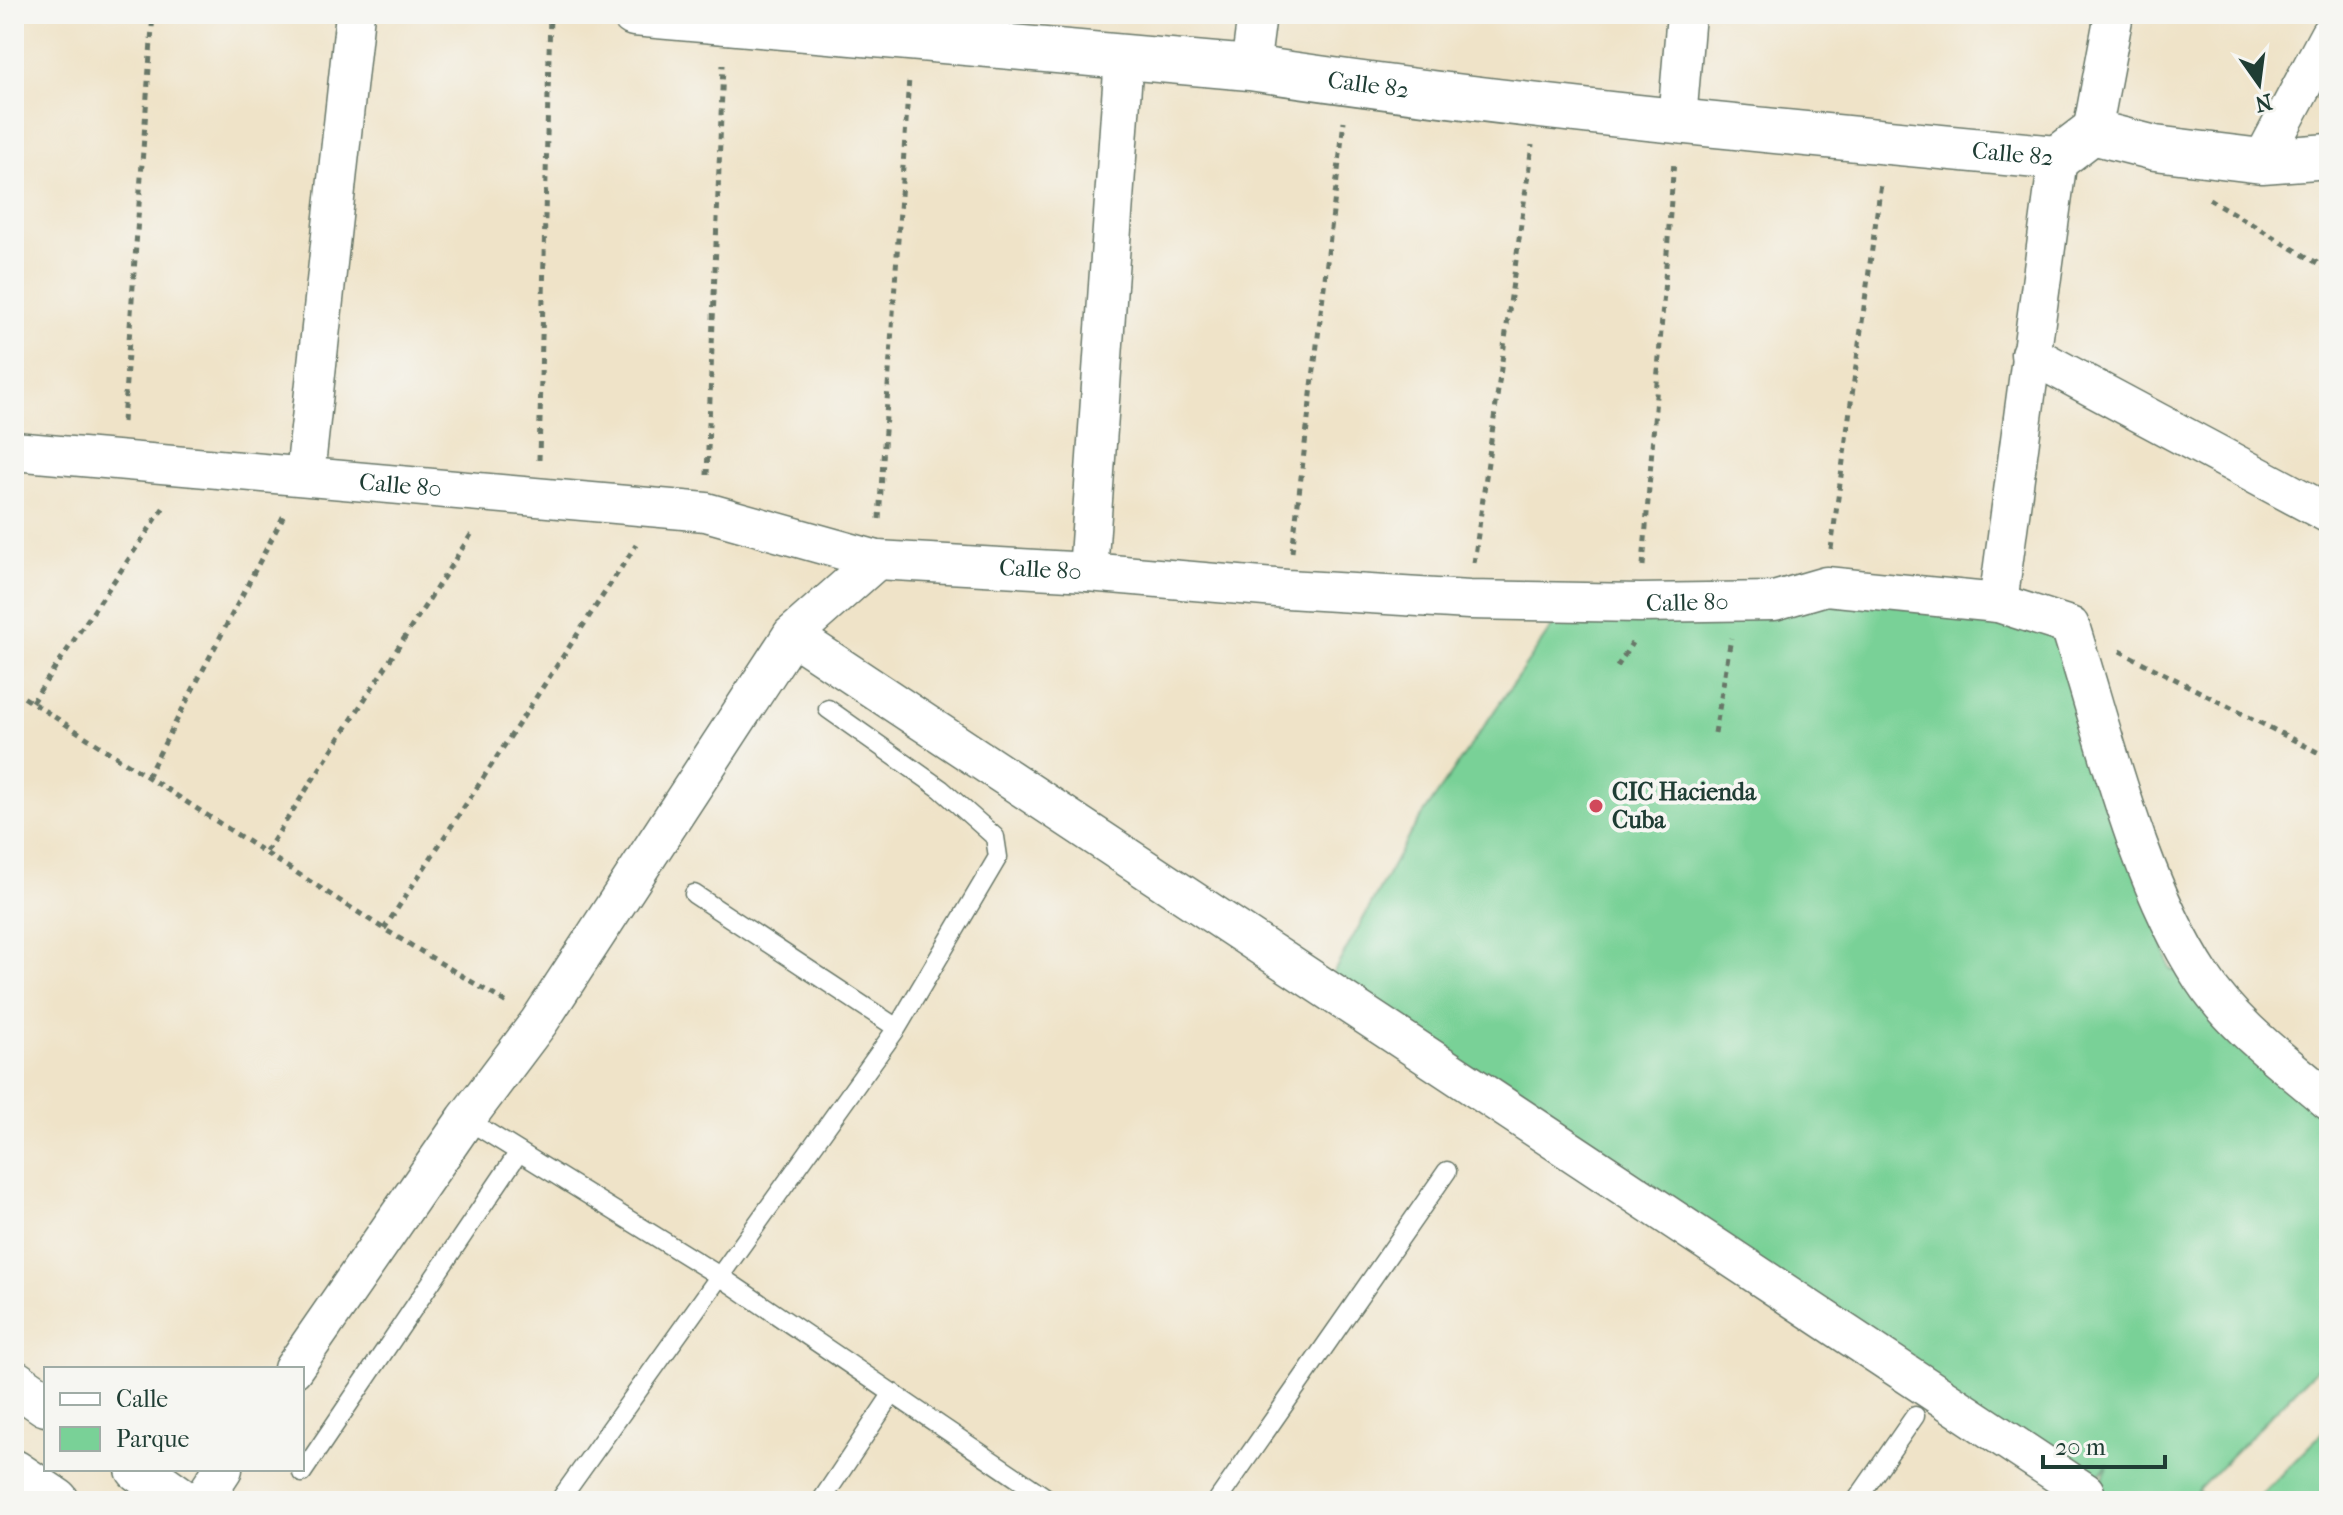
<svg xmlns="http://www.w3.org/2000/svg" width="2343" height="1515" viewBox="0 0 2343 1515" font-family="'IM FELL French Canon',serif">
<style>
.green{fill:#79d197;stroke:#4c8766;stroke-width:2}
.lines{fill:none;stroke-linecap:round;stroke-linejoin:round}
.lane-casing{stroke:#687768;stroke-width:21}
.street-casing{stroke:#687768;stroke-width:41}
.secondary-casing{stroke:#687768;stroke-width:47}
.path{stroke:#687768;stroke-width:5;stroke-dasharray:6 6;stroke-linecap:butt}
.lane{stroke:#fff;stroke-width:18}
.street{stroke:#fff;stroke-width:38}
.secondary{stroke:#fff;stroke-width:44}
.poi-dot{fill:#d1495b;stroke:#f6f6f2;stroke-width:3}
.labels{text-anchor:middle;stroke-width:8;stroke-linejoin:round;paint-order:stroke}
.street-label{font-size:24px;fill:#1f3d34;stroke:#f6f6f2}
.poi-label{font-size:24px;font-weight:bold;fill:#1f3d34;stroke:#f6f6f2;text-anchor:start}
</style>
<rect width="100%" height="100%" fill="#f6f6f2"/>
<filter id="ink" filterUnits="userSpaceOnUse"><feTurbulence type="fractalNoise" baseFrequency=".0125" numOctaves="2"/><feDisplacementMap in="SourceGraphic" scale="16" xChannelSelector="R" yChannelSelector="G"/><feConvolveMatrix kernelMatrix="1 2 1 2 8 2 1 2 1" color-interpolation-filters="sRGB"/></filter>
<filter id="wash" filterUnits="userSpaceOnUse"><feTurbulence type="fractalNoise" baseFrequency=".006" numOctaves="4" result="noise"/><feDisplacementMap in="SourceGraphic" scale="32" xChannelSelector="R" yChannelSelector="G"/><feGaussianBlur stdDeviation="1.8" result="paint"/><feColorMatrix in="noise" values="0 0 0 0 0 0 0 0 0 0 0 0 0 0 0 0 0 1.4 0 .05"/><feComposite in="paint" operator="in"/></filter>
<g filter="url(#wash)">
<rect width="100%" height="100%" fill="#efe3c8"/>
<!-- green -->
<path class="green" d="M1826 586 2070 626 2137 840 2170 969 2203 979 2329 1104V1356L2197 1491 2212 1501H2094L2108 1464 2085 1492 1325 988 1410 834 1554 624 1562 602Z
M2329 1426V1501H2255Z"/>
</g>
<g filter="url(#ink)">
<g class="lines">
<defs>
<path id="lane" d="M694 894 897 1028
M466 1119 721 1277 1051 1501
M302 1473 519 1152
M559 1501 897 1028 998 857 995 837 941 789 828 709
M821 1501 893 1393
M1217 1501 1447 1171
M1856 1501 1915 1416"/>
<g id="street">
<path d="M1250 68 1257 14"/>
<path d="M1677 120 1686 14"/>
<path d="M2092 132 2114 14"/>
<path d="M2262 161 2329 35"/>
<path d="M2030 354 2329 514"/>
<path id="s1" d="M14 451 706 512 877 560 1088 572 1287 589 1469 600 1640 603 1774 601 1826 586 1998 603 2070 626C2105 737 2138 881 2202 978 2234 1027 2285 1063 2329 1101"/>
<path d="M305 475 355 14"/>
<path d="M1088 572 1124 57"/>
<path d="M1998 603 2058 158"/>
<path d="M792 635 2085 1492"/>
<path d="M293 1369 466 1119 539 1022 792 635 877 560"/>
<path d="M202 1501 223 1469"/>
</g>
<g id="secondary">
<path id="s2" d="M634 14 1250 68C1518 108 1789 133 2058 158L2092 132 2155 148 2262 161 2329 156"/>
<path d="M14 1382 46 1404"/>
<path d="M138 1469 183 1501"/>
<path d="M14 1472 57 1501"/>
</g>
</defs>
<!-- lane casing -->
<use href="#lane" class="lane-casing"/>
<!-- street casing -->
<use href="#street" class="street-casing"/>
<!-- secondary casing -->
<use href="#secondary" class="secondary-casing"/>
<!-- path -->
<path class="path" d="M2209 199 2329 270
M123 422 153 14
M539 460 550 14
M707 475 723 65
M879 519 909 78
M1831 549 1881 183
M1292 552 1344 121
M1474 563 1532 145
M1643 566 1674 161
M2120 651 2329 758
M1617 667 1632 643
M14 691 384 929 507 1003
M32 702 166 504
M1715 733 1731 638
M147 777 284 515
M266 852 474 530
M384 929 636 545"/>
<!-- lane -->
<use href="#lane" class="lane"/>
<!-- street -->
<use href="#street" class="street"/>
<!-- secondary -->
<use href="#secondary" class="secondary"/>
</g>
</g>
<!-- markers -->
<circle class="poi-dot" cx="1596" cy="806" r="8"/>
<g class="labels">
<!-- street labels -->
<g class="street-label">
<text dy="8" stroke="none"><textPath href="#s2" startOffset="738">Calle 82</textPath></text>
<text dy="8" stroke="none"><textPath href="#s2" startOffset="1386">Calle 82</textPath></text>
<text dy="8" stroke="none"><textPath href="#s1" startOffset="388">Calle 80</textPath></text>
<text dy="8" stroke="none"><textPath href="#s1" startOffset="1036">Calle 80</textPath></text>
<text dy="8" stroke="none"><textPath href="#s1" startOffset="1684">Calle 80</textPath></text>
</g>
<!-- poi labels -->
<g class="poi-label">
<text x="1612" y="800">CIC Hacienda<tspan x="1612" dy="28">Cuba</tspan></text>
</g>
</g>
<!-- margin -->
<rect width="2343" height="1515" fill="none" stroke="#f6f6f2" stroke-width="48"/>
<!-- legend -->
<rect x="44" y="1367" width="260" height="104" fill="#f6f6f2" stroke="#a0aca6" stroke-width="2"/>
<rect x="60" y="1393" width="40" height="12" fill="#ffffff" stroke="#a0aca6" stroke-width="2"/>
<text x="116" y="1407" font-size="24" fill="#1f3d34">Calle</text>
<rect x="60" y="1427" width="40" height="24" fill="#79d197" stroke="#a0aca6" stroke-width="2"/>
<text x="116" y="1447" font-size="24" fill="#1f3d34">Parque</text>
<!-- north arrow -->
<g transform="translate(2259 84) rotate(166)" stroke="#f6f6f2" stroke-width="6" paint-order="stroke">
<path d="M0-6L14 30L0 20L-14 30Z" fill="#1f3d34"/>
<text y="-12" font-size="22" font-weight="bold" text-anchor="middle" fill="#1f3d34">N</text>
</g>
<!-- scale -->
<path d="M2043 1455v12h122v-12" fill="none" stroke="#1f3d34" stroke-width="4"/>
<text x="2055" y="1455" font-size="24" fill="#1f3d34" stroke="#f6f6f2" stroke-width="6" paint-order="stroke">20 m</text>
</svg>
